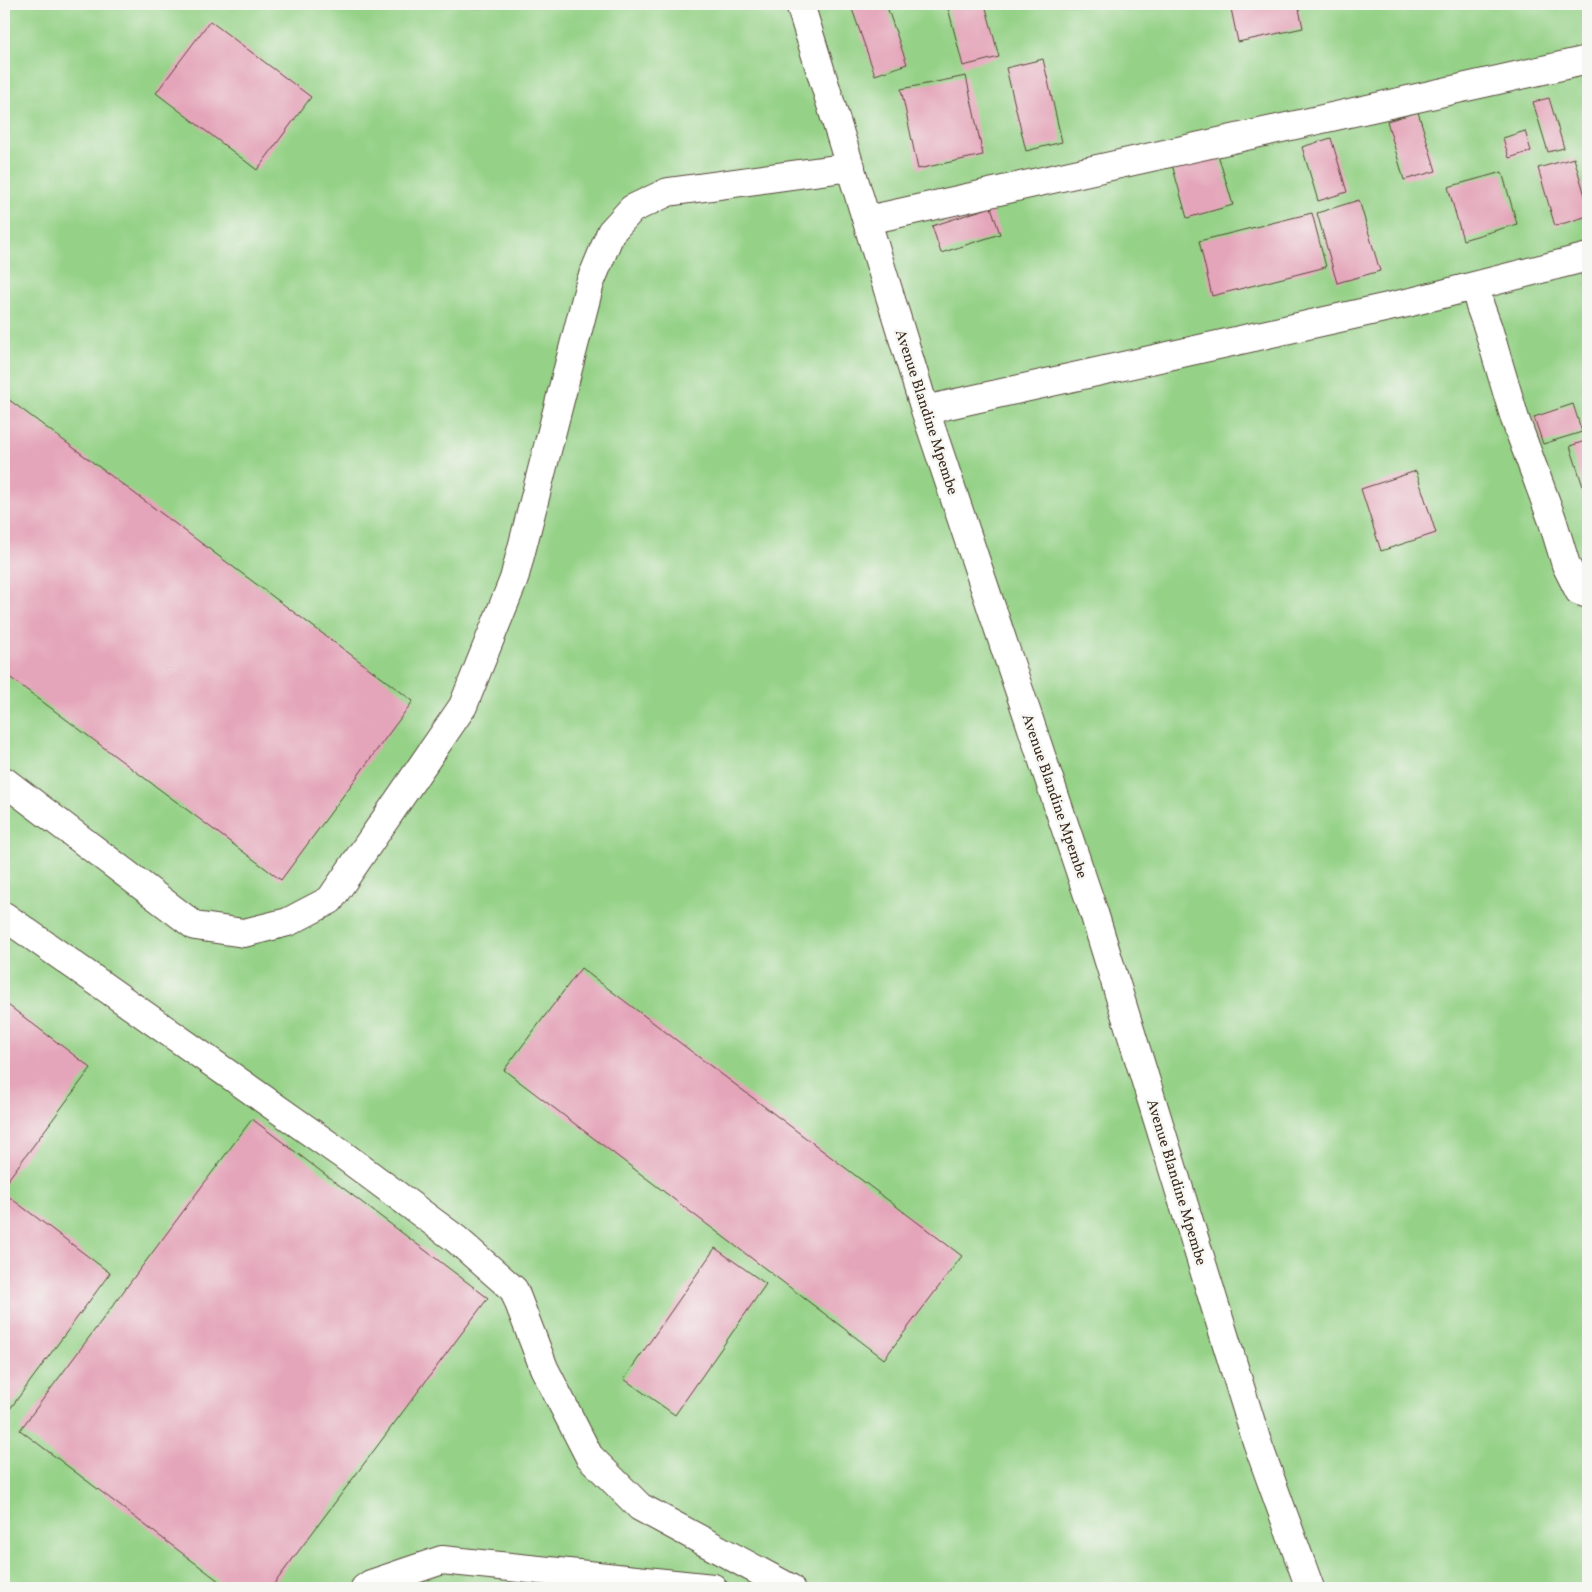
<svg xmlns="http://www.w3.org/2000/svg" width="1592" height="1592" viewBox="0 0 1592 1592" font-family="Vollkorn,serif">
<style>
.green{fill:#95d287;stroke:#687e52}
.building{fill:#e4a4b9}
.lines{fill:none;stroke-linecap:round;stroke-linejoin:round}
.minor-casing{stroke:#564739;stroke-width:30}
.minor{stroke:#fff;stroke-width:28}
.labels{text-anchor:middle;stroke-width:5;stroke-linejoin:round;paint-order:stroke}
.street-label{font-size:15px;fill:#3b2a1e;stroke:#f6f6f2}
</style>
<rect width="100%" height="100%" fill="#f6f6f2"/>
<filter id="ink" filterUnits="userSpaceOnUse"><feTurbulence type="fractalNoise" baseFrequency=".02" numOctaves="2"/><feDisplacementMap in="SourceGraphic" scale="10" xChannelSelector="R" yChannelSelector="G"/><feConvolveMatrix kernelMatrix="1 2 1 2 8 2 1 2 1" color-interpolation-filters="sRGB"/></filter>
<filter id="wash" filterUnits="userSpaceOnUse"><feTurbulence type="fractalNoise" baseFrequency=".0096" numOctaves="4" result="noise"/><feDisplacementMap in="SourceGraphic" scale="20" xChannelSelector="R" yChannelSelector="G"/><feGaussianBlur stdDeviation="1.12" result="paint"/><feColorMatrix in="noise" values="0 0 0 0 0 0 0 0 0 0 0 0 0 0 0 0 0 1.4 0 .05"/><feComposite in="paint" operator="in"/></filter>
<g filter="url(#wash)">
<rect width="100%" height="100%" fill="#eee9d3"/>
<!-- green -->
<path class="green" d="M4 4H1588V1588H4Z"/>
<g id="blocks">
<!-- building -->
<path class="building" d="M858 4H886L907 64 875 75 851 6Z
M947 4H985L999 57 963 66Z
M1230 4H1250L1251 8 1269 4H1298L1303 28 1238 42Z
M210 21 311 97 257 170 156 93Z
M1043 59 1062 142 1026 151 1006 68Z
M966 76 983 155 918 169 901 89Z
M1549 98 1564 148 1548 152 1533 102Z
M1418 112 1436 171 1404 180 1387 121Z
M1525 131 1531 151 1509 158 1503 138Z
M1331 138 1347 192 1318 201 1302 147Z
M1216 148 1233 205 1187 218 1171 161Z
M1574 158 1588 206V216L1555 226 1538 168Z
M1502 172 1517 224 1463 240 1448 187Z
M1359 200 1380 271 1337 283 1317 213Z
M991 207 1000 234 941 253 932 226Z
M1312 213 1326 267 1212 296 1199 241Z
M4 396 413 701 281 880 4 673Z
M1573 404 1582 432 1543 444 1534 417Z
M1588 440V502L1570 446Z
M1416 471 1436 533 1381 551 1361 489Z
M581 968 962 1256 884 1359 504 1070Z
M4 1002 91 1068 4 1185Z
M252 1119 488 1298 271 1588H228L20 1430Z
M4 1193 110 1273 4 1417Z
M715 1248 766 1284 675 1415 624 1379Z"/>
</g>
</g>
<g filter="url(#ink)">
<use href="#blocks" fill-opacity="0" stroke="#564739" stroke-width="1"/>
<g class="lines">
<defs>
<path id="minor" d="M800 4 925 410 1094 913 1257 1442 1310 1588
M868 220 1588 60
M1475 286 1480 306 1488 328 1515 419 1552 519 1566 565 1579 591 1588 594
M925 410 1411 302 1588 257
M4 781 195 926 244 933 288 922 330 900 463 706 514 579 590 283 611 232 632 209 668 192 851 167
M4 916 343 1155 456 1239 514 1290 544 1368 589 1456 640 1507 790 1588
M365 1588 371 1584 442 1560 713 1588"/>
</defs>
<!-- minor casing -->
<use href="#minor" class="minor-casing"/>
<!-- minor -->
<use href="#minor" class="minor"/>
</g>
</g>
<g class="labels">
<!-- street labels -->
<g class="street-label">
<text transform="translate(927 412) rotate(72)" y="5">Avenue Blandine Mpembe</text>
<text transform="translate(1055 796) rotate(71)" y="5">Avenue Blandine Mpembe</text>
<text transform="translate(1177 1182) rotate(73)" y="5">Avenue Blandine Mpembe</text>
</g>
</g>
<!-- margin -->
<rect width="1592" height="1592" fill="none" stroke="#f6f6f2" stroke-width="20"/>
</svg>
